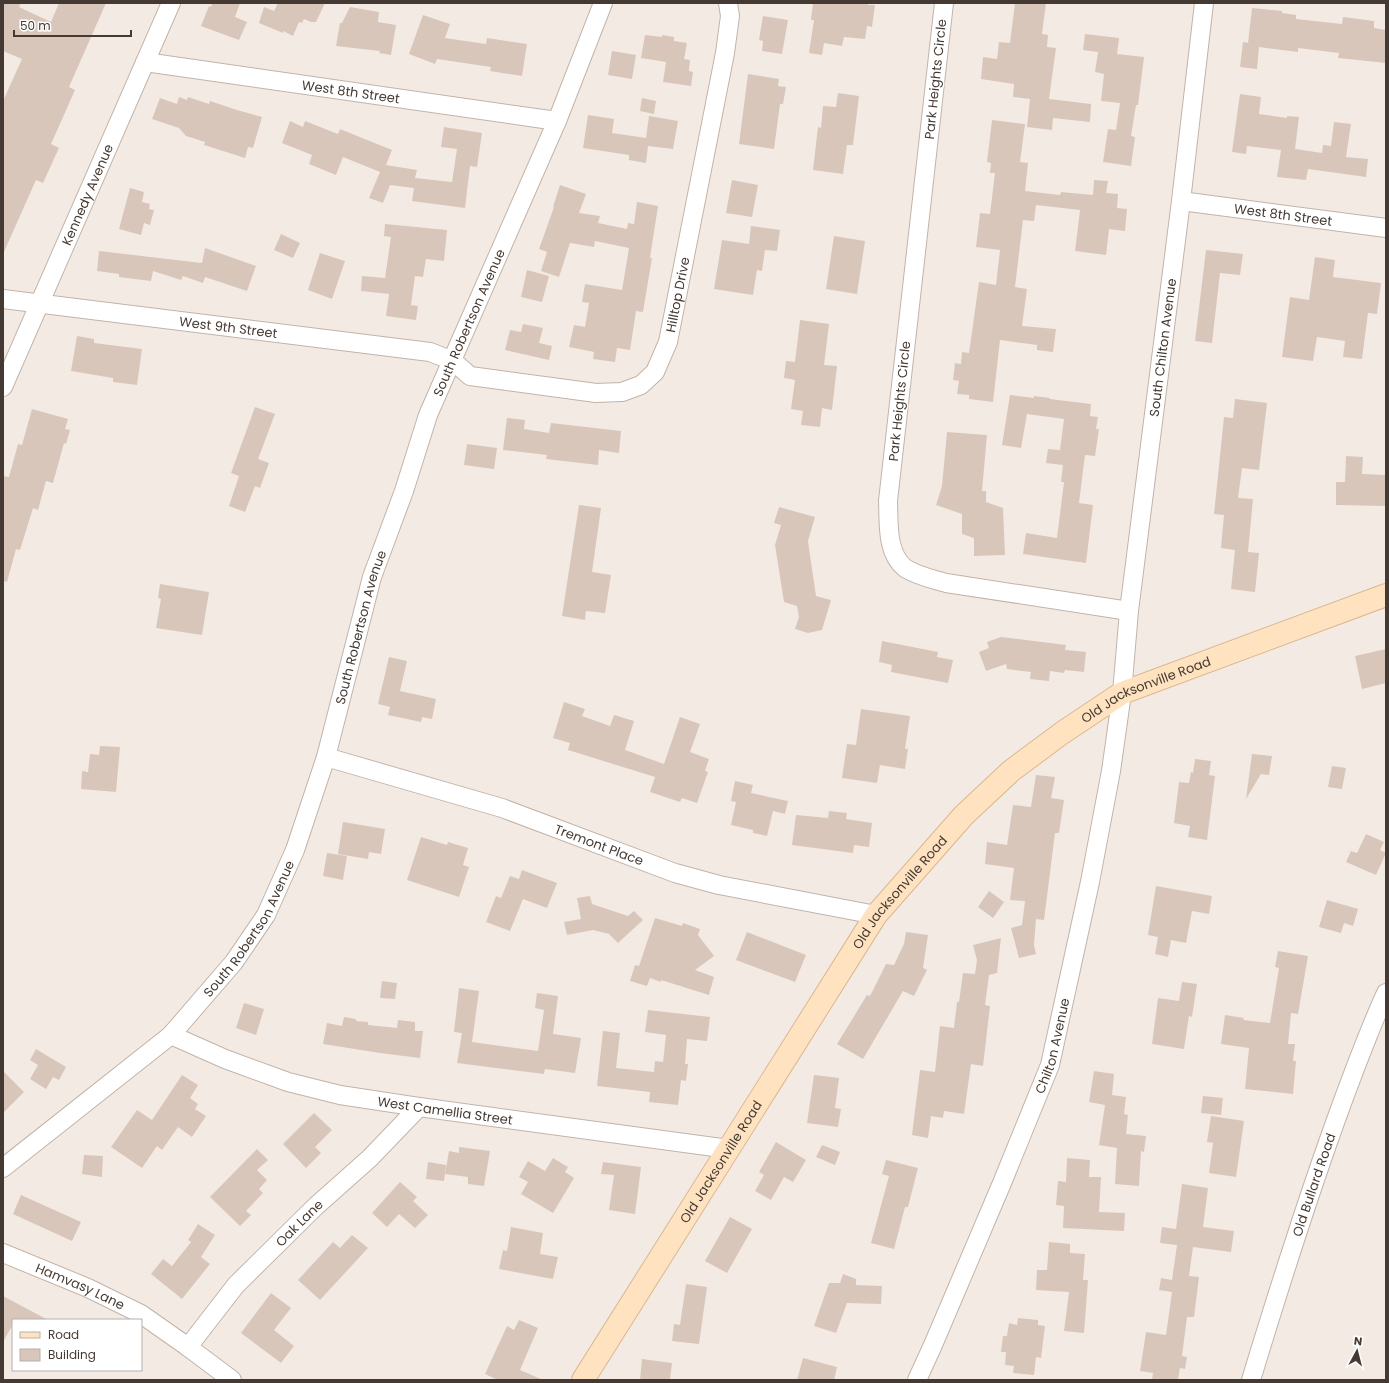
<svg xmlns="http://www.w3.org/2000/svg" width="1389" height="1383" viewBox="0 0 1389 1383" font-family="Poppins,sans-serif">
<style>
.building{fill:#d9c6ba}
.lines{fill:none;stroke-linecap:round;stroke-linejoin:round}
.minor-casing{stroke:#c2b3a8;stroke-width:20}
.secondary-casing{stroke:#dab790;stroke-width:24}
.minor{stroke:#fff;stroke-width:18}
.secondary{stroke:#ffe3c1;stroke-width:22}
.labels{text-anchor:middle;stroke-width:3;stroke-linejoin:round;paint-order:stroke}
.street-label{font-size:13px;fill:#453a33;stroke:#fff}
</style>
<rect width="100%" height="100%" fill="#f3ebe3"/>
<!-- building -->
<path class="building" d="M3 3H21L19 7 51 22 59 3H106L69 87 75 90 51 144 59 148 43 183 36 180 3 254V101L22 59 3 51Z
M212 3H240L235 17 247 22 239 40 201 26 209 6 211 7Z
M278 3H325L316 22H311L304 19 302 23 299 22 293 36 283 31V33L259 23 264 7 274 11Z
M813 3H869L868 5H875L872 27 867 26 865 39 844 37 842 46 824 43 822 55 809 53 814 20H811Z
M1015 3H1046L1042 34 1048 35 1047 47 1056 48 1049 99 1091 104 1090 122 1053 118 1052 130 1027 127 1030 99 1013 97 1014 84 981 79 983 57 997 59 999 42 1010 43Z
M350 7 379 12 378 22 396 25 391 55 379 53 380 51 336 46 340 23H342Z
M1252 8 1282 11V13L1296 15V19L1342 24 1343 17 1374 21V28L1386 30V63L1338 58 1339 53 1298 48V52L1259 47 1257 69 1240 67 1243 42 1248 43Z
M423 15 450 24 445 38 486 44 487 38 527 44 522 76 490 71 491 67 437 59 435 64 409 54Z
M763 16 788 20 782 54 762 51 763 41 759 40Z
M1085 34 1119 38 1117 54 1144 57 1138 105H1136L1131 136 1135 137 1131 166 1103 162 1108 129 1116 130 1120 103 1101 101 1104 74 1095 72 1098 52 1083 50Z
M645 35 662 37V35L674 37V41L687 43 684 59 690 60 689 71 693 72 691 86 663 82 666 62 641 58Z
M612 51 636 55 632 79 608 75Z
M748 74 779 79 778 86 786 87 783 104H780L774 149 739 144Z
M838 93 859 96 853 145H847L843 174 813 170 818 127 821 128 823 106 836 107Z
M1240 94 1261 97 1259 114 1287 118V116L1299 117 1295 149 1322 153 1323 145 1331 146 1334 122 1351 124 1346 157 1368 159 1366 177 1308 169 1306 180 1277 177 1281 150 1247 146 1246 154 1232 152Z
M179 97 187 100 188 97 209 104 210 101 237 110 262 117 253 148 248 147 245 158 204 145 205 142 186 136 179 128 152 119 160 98 177 104Z
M642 98 656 101 654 114 640 111Z
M588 115 614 119 612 133 646 138 649 116 678 121 673 149 648 146 646 163 629 160V155L583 148Z
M992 120 1025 124 1020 162 1028 163 1025 191 1060 195 1061 192 1093 195 1094 180 1108 181 1106 193 1118 194 1117 208 1127 209 1125 231 1109 229 1106 255 1075 251 1080 210 1036 205 1034 221 1023 220 1015 287 1027 289 1022 326 1056 329 1053 352 1037 350V345L1000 340 993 402 969 399V395L957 394 959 381 953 380 955 363 961 364 962 352 969 353 979 282 996 285 1000 250 976 247 980 213 990 214 995 173H990L991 163 987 162Z
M290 121 303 127 305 121 338 134 340 129 392 150 386 165 417 170 415 178 452 182 457 149 441 147 444 127 482 133 477 167 470 166 465 208 412 201 414 188 390 185 383 203 369 198 380 172 343 157 336 175 309 164 312 155 282 143Z
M732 180 758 185 752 217 726 213Z
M560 185 586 194 579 213 600 216 598 223 627 229 628 223 634 224 637 202 658 206 650 258H652L643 312 636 311 630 350 617 348 615 362 593 359 594 352 569 347 574 325 585 327 589 303 582 302 585 284 622 290 629 248 595 241 594 247 570 243 559 277 541 271 547 252 539 249 554 207H553Z
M130 188 144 192 142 202 150 204 149 209 154 210 150 225 144 223 141 235 119 229Z
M385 224 447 230 444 261 426 259 423 277 415 276 411 305 418 306 416 320 386 316 389 294 361 291 362 276 385 278 391 237 384 236Z
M751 226 780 230 777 251 765 250 762 271 757 270 753 295 714 289 722 240 749 244Z
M281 234 300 243 293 258 274 250Z
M834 236 865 241 857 294 826 289Z
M205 248 256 266 247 291 205 277 203 283 183 276 181 280 153 271 151 281 119 277V274L97 271 99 251 202 263Z
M1206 250 1243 254 1240 275 1220 273 1212 343 1195 341Z
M320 253 345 261 332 299 308 290Z
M1315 257 1335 260 1333 277 1381 283 1377 314 1368 313 1362 359 1343 357 1345 341 1317 337 1313 361 1282 357 1290 297 1309 300Z
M527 270 549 276 542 302 521 297Z
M800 320 829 324 824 365 837 366 832 410 822 408 820 427 801 425 803 411 791 409 795 380 784 378 786 361 795 362Z
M523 324 543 328 539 343 552 346 549 360 505 350 510 330 521 332Z
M77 336 94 339V343L142 349 137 385 113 382V378L71 371Z
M1010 395 1034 398V396L1050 398V399L1091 404 1090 416 1098 417 1096 429H1099L1095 456 1085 455 1079 503 1093 505 1086 563 1023 554 1026 533 1057 538 1064 482H1061L1063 465 1046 463 1048 449 1060 450 1064 419 1027 414 1021 448 1002 445Z
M1235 399 1267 403 1259 470 1242 468 1238 498 1253 499 1248 552 1259 553 1255 592 1231 589 1235 550 1221 548 1224 515 1214 514 1224 417 1233 418Z
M255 407 275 414 258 459 269 463 260 488 255 486 245 512 229 506 239 476 231 473Z
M32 409 68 419 65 429 70 430 66 444 64 443 53 483 46 481 38 510 33 508 20 550 16 549 7 582 3 581V476L9 477 18 444 22 445Z
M507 418 525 420 524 429 549 433 551 423 621 431 619 453 599 450 598 465 546 459 547 455 503 450Z
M947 432 987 435 982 491H986V502L1003 508 1005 555 974 556V538L962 534V514L936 505 942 486Z
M467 444 497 448 494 469 464 465Z
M1346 456 1363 457 1362 474 1386 475V506L1336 505V482H1345Z
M579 505 601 508 592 572 611 575 605 613 586 611 585 620 562 616Z
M779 507 815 517 808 541 816 596 831 600 822 630 808 633 795 629 799 617 797 606 784 602 775 545 781 525 774 523Z
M160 584 209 592 202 635 156 628 161 599 158 598Z
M1001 637 1066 645 1065 650 1086 652 1084 672 1065 670 1064 673 1050 671 1049 681 1030 679 1031 672 1007 669 1006 664 986 671 979 652 989 648 987 642Z
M882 641 938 652 937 657 953 660 948 683 891 672 892 665 879 662Z
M1386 649V683L1362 689 1355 656Z
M389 657 407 661 400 691 436 699 432 719 422 717 421 722 388 715 390 707 378 704Z
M564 702 585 709 582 716 610 726 614 715 634 721 625 750 664 764 680 717 700 724 690 752 709 759 705 771 708 772 697 803 682 798 680 802 650 792 655 777 568 750 570 743 553 738Z
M861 709 910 716 905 749H908L905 769 880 765 877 783 842 778 847 744 856 745Z
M100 746 120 747 116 792 81 789 82 771 88 772 90 754 99 755Z
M1252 754 1272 756 1269 775 1261 774 1246 799Z
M1195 759 1211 761 1209 775 1215 776 1207 840 1188 837 1190 826 1174 823 1179 782 1189 783 1191 772 1193 773Z
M1332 766 1346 768 1342 789 1328 787Z
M1036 775 1055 777 1051 798 1064 800 1059 833H1055L1044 920 1036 919 1034 945 1036 954 1019 958 1011 928 1022 925 1025 901 1010 900 1014 868 985 864 987 842 1007 845 1013 805 1031 807Z
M735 781 753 785 751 793 788 801 785 814 773 811 767 836 753 833V830L731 825 736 802 731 801Z
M829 811 847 813 846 819 872 823 869 847 854 845 853 853 792 845 796 815 828 818Z
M343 822 385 829 381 854 369 852 368 859 338 854Z
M1366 834 1384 842 1380 850 1386 853 1376 875 1346 862 1351 851 1357 853Z
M421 837 447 845 448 842 468 848 463 865 469 867 459 897 407 880Z
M327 853 347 856 343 880 323 876Z
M522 870 557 883 547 908 523 899 510 931 486 922 496 896 501 898 510 876 519 879Z
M1156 886 1212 896 1209 914 1192 911 1186 943 1171 940 1168 957 1155 954 1158 937 1148 935Z
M989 891 1004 902 993 918 978 907Z
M590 896 592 904 628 916 634 911 643 920 618 943 609 934 593 930 567 935 564 922 581 919 577 898Z
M1327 900 1358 909 1353 926 1344 923 1341 933 1319 927Z
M655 918 682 926 683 923 700 929 698 935 714 956 695 970 714 977 709 995 661 980V982L650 978 647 986 630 981 635 965 639 966Z
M747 932 806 955 795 982 736 960Z
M906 932 928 935 923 968 927 970 914 996 903 991 863 1059 837 1044 867 995 870 996 886 964 894 965 904 944Z
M1001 938 997 973 989 975 985 1005 990 1006 983 1066 971 1064 964 1114 944 1111 943 1118 931 1116 928 1138 912 1135 920 1070 935 1072 940 1026 954 1028 957 1002H959L963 973 975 974 977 960 973 945Z
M1278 951 1308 956 1298 1014 1291 1013 1288 1044H1295L1293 1061H1296L1293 1094 1245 1089 1249 1048 1221 1044 1225 1015 1244 1018 1243 1020 1270 1023 1279 968 1275 967Z
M382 981 397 983 395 999 380 998Z
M1182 982 1197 984 1192 1017 1189 1016 1184 1049 1152 1044 1158 998 1179 1001Z
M459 988 479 991 472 1042 538 1051 544 1010 535 1008 537 993 558 996 553 1034 581 1038 575 1073 545 1069 544 1074 457 1063 462 1033 454 1032Z
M244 1003 264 1009 256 1035 236 1028Z
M648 1010 710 1017 707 1041 687 1039 685 1064H688L686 1081 681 1080 678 1105 649 1102 650 1092 597 1086 603 1031 620 1033 616 1068 654 1072 655 1061 663 1062 666 1035 645 1032Z
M344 1017 356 1019V1021L368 1022V1025L397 1028 398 1020 415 1022V1031H423L420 1058 380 1053 323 1044 327 1023 342 1026Z
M36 1049 66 1067 59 1080 53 1077 46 1089 30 1079 38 1065 30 1060Z
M3 1071 24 1092 3 1113Z
M1094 1071 1114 1074 1112 1095 1126 1097 1124 1114 1128 1115 1126 1134 1146 1136 1144 1152 1141 1151 1139 1186 1115 1184 1117 1148 1099 1145 1105 1105 1089 1102Z
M182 1075 198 1085 190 1098 198 1104 195 1109 206 1116 192 1137 178 1127 162 1150 157 1146 142 1168 111 1147 137 1110 152 1120Z
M814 1075 839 1078 835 1108 841 1109 838 1127 807 1123Z
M1203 1096 1223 1098 1221 1115 1201 1113Z
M314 1113 332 1130 315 1147 321 1153 306 1168 283 1144Z
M1211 1116 1244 1121 1236 1177 1209 1173 1213 1143 1207 1142Z
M776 1142 806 1160 793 1182 784 1177 771 1200 755 1191 764 1175 759 1172Z
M822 1145 840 1152 835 1165 816 1157Z
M459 1147 490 1151 484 1186 468 1184V1177L445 1174 449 1151 459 1153Z
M257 1149 268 1160 257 1170 267 1180 259 1189 263 1193 246 1211 251 1215 240 1226 210 1197Z
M84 1155 103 1156 102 1177 82 1174Z
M553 1158 568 1167 565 1172 574 1178 553 1213 521 1194 528 1182 519 1177 528 1161 545 1171Z
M1067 1158 1090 1160 1089 1177H1101L1099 1212 1125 1213 1124 1231 1063 1228 1064 1206 1056 1205 1058 1181 1066 1182Z
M886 1160 918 1168 908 1207H905L894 1249 871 1243 889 1176 882 1174Z
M428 1162 446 1165 444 1181 426 1179Z
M603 1162 641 1167 635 1214 609 1210 614 1175 601 1174Z
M400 1182 417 1197 413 1201 428 1215 415 1228 399 1214 387 1227 372 1213Z
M1182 1184 1208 1188 1203 1227 1234 1231 1231 1252 1193 1247 1189 1276 1199 1277 1194 1317H1187L1182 1356 1187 1357 1185 1369 1180 1368 1178 1380H1152L1153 1373 1140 1371 1146 1332 1166 1335 1172 1292 1159 1290 1161 1278 1172 1280 1177 1245 1160 1243 1162 1227 1176 1229Z
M21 1195 81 1222 72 1241 13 1214Z
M730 1217 752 1229 727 1273 705 1261Z
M198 1224 215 1235 201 1257 210 1264 182 1299 151 1274 163 1259 172 1266 191 1242 188 1240Z
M511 1227 543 1233 540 1254 558 1257 553 1279 499 1269 503 1250 507 1251Z
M352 1235 368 1248 320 1300 298 1280 333 1242 340 1248Z
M1049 1242 1070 1244V1253L1085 1254 1083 1280H1088L1084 1333 1064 1331 1069 1292 1036 1290 1037 1270H1047Z
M843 1274 856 1279V1285L882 1286 881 1304 847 1303 836 1333 814 1326 829 1283H840Z
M686 1284 707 1287 699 1344 672 1341 674 1324 680 1325Z
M271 1293 291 1308 274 1330 294 1346 281 1363 241 1333Z
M3 1296 48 1320H13V1324L3 1342Z
M1018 1318 1038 1320V1325L1045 1326 1041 1358 1036 1357 1034 1375 1013 1373 1014 1366 1005 1365 1006 1352H1001L1003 1336H1007L1009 1323 1017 1325Z
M519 1320 538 1328 520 1370 543 1380H498L485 1374 507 1326 514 1330Z
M803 1358 837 1367 834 1380H797Z
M642 1359 672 1363 670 1380H640Z"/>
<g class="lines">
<defs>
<g id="minor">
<path d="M944 3 888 501C889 522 886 553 905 568 917 576 933 579 946 583L1129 611"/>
<path id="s1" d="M145 62 557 121"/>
<path id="s2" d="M1181 201 1386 228"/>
<path id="s3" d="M3 299 430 352 453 361 470 376 596 393 622 392 641 385 655 372 668 342 725 53 730 16 728 3"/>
<path id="s4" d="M3 387 171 3"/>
<path id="s5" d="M326 757 502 808 675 873 719 885 876 915"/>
<path id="s6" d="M171 1035 225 1059 288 1082 340 1095 419 1107 729 1149"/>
<path id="s7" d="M3 1168 171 1035 234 962 266 915 295 850 326 757 372 577 404 491 428 415 557 121 603 3"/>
<path id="s8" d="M3 1253 88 1288 141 1314 188 1347 232 1380"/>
<path id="s9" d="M188 1347 236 1285 316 1206 370 1158 419 1107"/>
<path id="s10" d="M917 1380 933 1345 1002 1183 1050 1065 1090 882 1111 771 1122 693 1129 611 1181 201 1204 3"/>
<path id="s11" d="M1251 1380C1279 1288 1308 1196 1341 1106 1355 1068 1369 1030 1386 993"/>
</g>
<g id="secondary">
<path id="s12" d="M583 1380 876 915 964 815 1011 771 1062 733 1122 693 1386 595"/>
</g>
</defs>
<!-- minor casing -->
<use href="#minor" class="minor-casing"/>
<!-- secondary casing -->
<use href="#secondary" class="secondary-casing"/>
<!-- minor -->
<use href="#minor" class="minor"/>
<!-- secondary -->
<use href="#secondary" class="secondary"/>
</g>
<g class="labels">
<!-- street labels -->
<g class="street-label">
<text transform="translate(935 79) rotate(-84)" y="5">Park Heights Circle</text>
<text dy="5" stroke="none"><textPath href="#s1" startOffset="208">West 8th Street</textPath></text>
<text dy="5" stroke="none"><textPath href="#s4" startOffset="210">Kennedy Avenue</textPath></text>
<text dy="5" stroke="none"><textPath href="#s2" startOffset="103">West 8th Street</textPath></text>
<text dy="5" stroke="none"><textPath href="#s3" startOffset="751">Hilltop Drive</textPath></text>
<text dy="5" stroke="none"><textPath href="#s7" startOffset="995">South Robertson Avenue</textPath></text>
<text dy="5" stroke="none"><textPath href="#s3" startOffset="227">West 9th Street</textPath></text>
<text dy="5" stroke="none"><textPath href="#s10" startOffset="1069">South Chilton Avenue</textPath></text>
<text transform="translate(899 401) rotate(-84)" y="5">Park Heights Circle</text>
<text dy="5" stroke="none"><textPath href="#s7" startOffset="671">South Robertson Avenue</textPath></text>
<text dy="5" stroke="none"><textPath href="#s12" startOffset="906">Old Jacksonville Road</textPath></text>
<text dy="5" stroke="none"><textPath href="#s5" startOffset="287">Tremont Place</textPath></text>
<text dy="5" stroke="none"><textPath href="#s12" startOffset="582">Old Jacksonville Road</textPath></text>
<text dy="5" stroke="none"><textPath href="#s7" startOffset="347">South Robertson Avenue</textPath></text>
<text dy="5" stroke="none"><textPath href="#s10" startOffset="361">Chilton Avenue</textPath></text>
<text dy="5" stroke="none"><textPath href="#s6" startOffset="286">West Camellia Street</textPath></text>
<text dy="5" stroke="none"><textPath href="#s12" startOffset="258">Old Jacksonville Road</textPath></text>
<text dy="5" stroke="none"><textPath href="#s11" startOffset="205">Old Bullard Road</textPath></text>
<text dy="5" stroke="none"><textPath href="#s9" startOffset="167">Oak Lane</textPath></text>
<text dy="5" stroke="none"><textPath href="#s8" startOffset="84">Hamvasy Lane</textPath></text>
</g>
</g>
<!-- border -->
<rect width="1389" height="1383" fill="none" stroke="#453a33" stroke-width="8"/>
<!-- legend -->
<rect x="12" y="1319" width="130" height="52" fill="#ffffff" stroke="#b5b0ad"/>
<rect x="20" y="1332" width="20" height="6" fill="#ffe3c1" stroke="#b5b0ad"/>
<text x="48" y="1339" font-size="12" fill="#453a33">Road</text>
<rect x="20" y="1349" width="20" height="12" fill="#d9c6ba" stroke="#b5b0ad"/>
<text x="48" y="1359" font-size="12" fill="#453a33">Building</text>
<!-- north arrow -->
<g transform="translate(1357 1351) rotate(7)" stroke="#ffffff" stroke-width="3" paint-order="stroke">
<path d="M0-3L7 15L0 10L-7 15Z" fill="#453a33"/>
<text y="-6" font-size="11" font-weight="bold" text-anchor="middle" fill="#453a33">N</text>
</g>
<!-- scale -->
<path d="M14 30v6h117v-6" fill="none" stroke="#453a33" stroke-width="2"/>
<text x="20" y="30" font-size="12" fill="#453a33" stroke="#ffffff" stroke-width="3" paint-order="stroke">50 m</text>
</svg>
